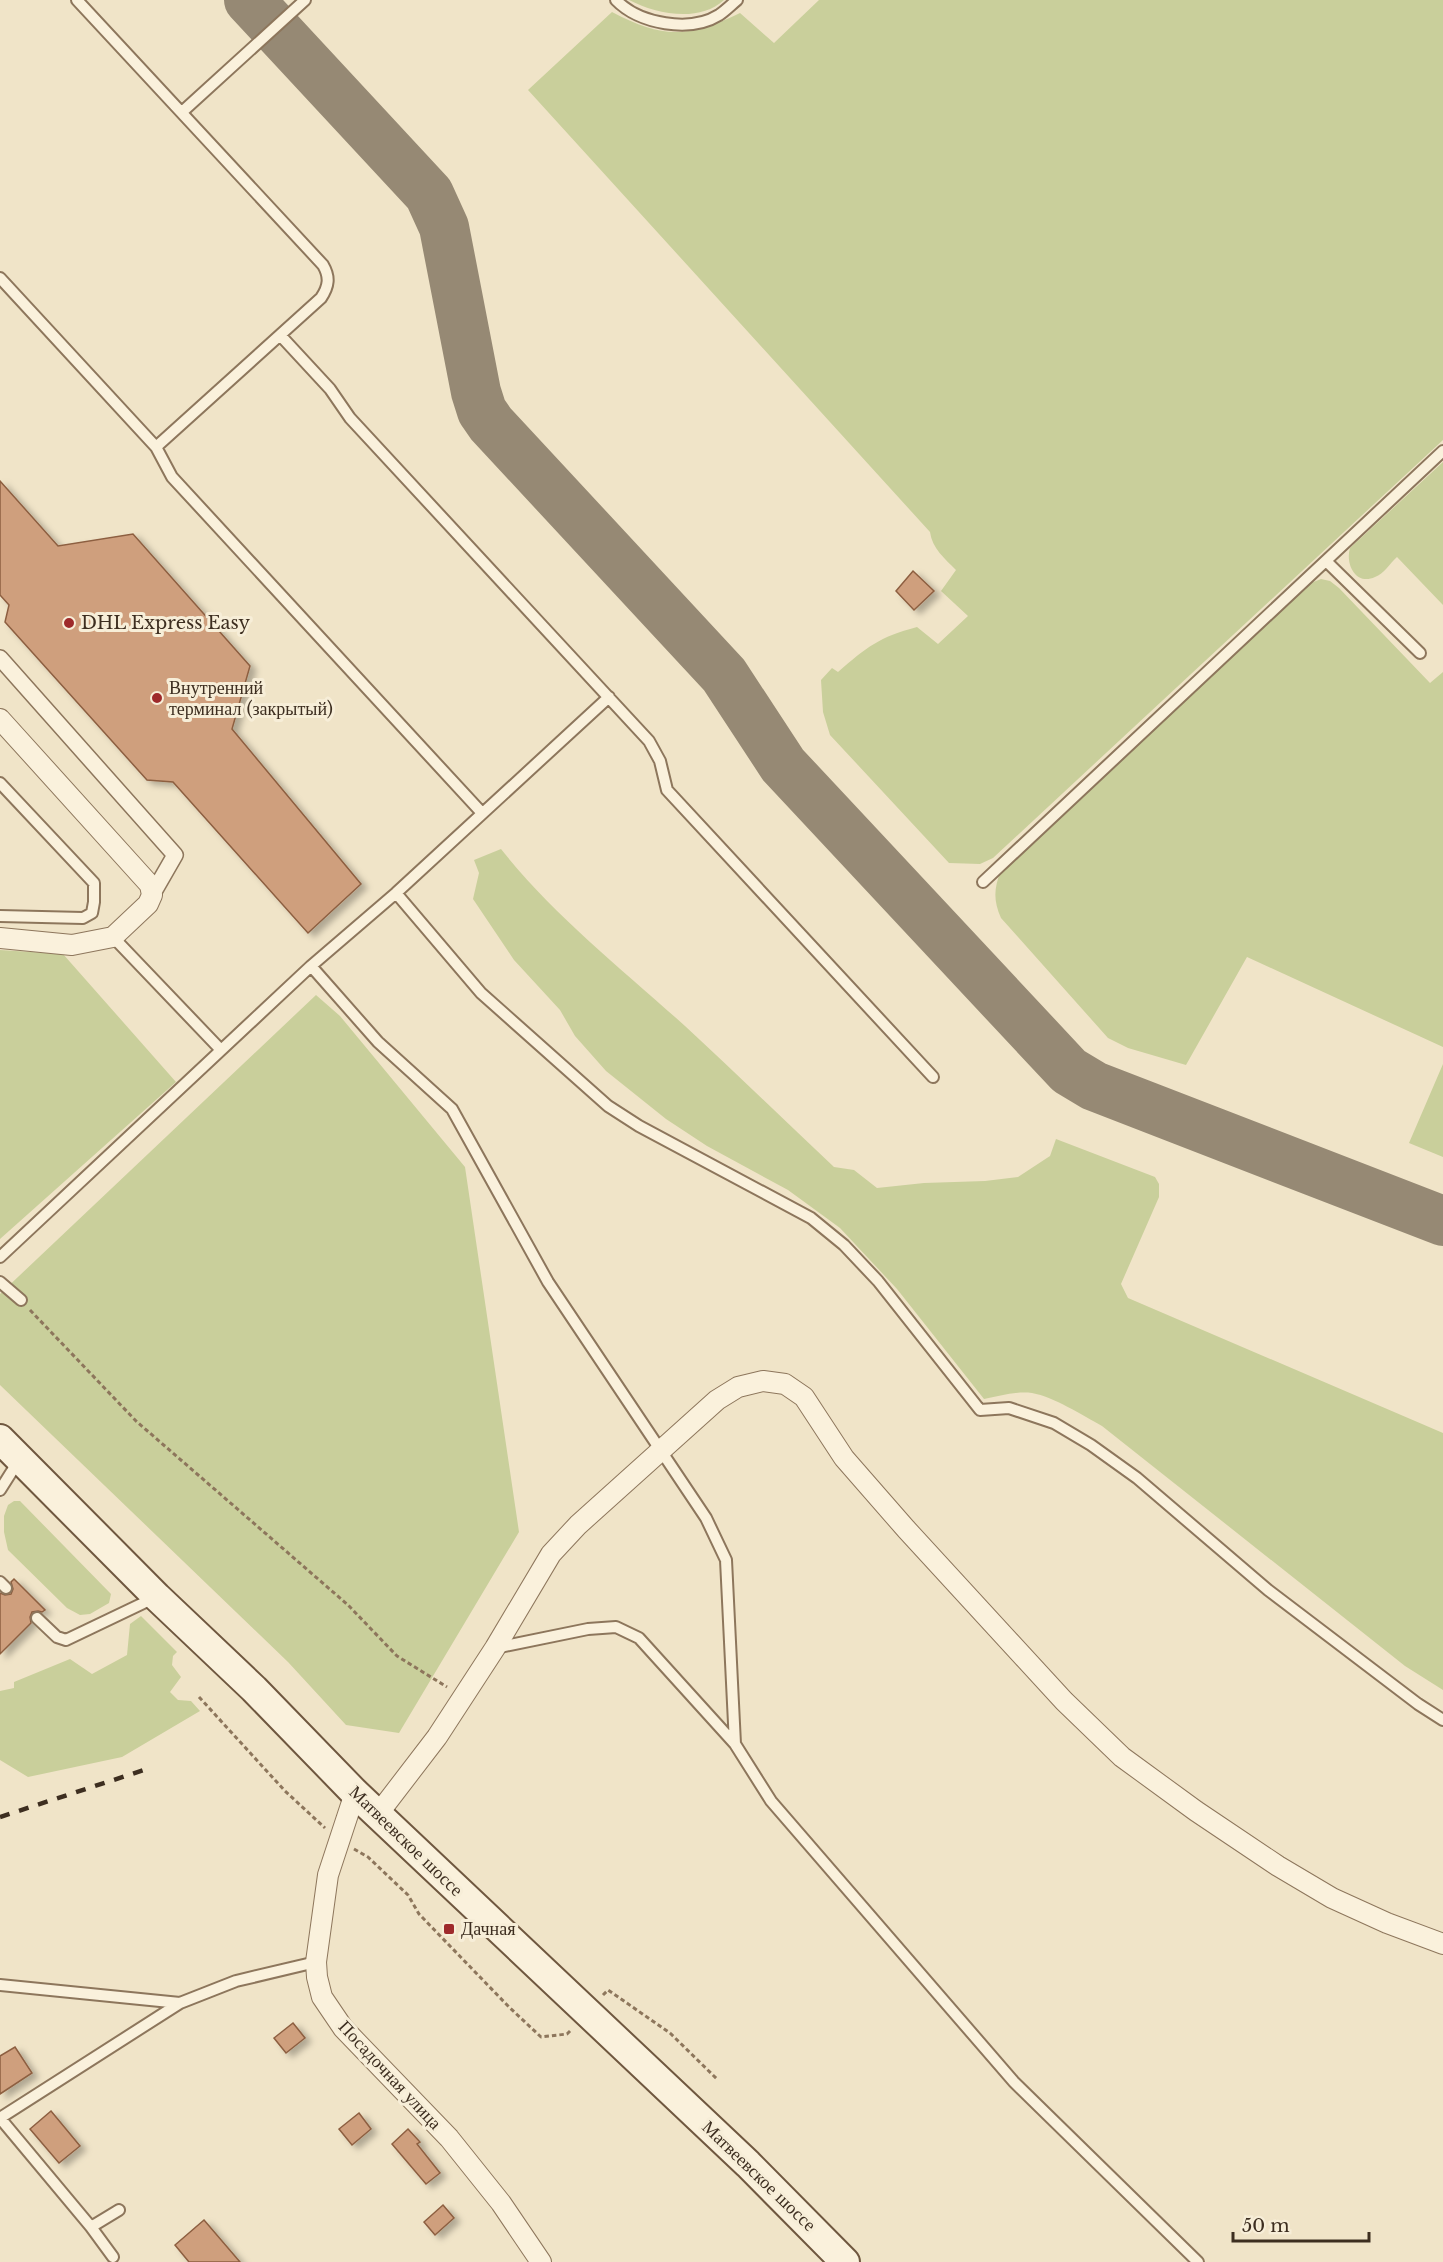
<svg xmlns="http://www.w3.org/2000/svg" width="1443" height="2262" viewBox="0 0 1443 2262" font-family="'Libre Baskerville',serif">
<style>
.green{fill:#c9cf9b}
.lines{fill:none;stroke-linecap:round;stroke-linejoin:round}
.taxiway{stroke:#968974;stroke-width:50}
.building{fill:#cf9f7d;stroke:#8d5f41;stroke-width:1.5;filter:url(#shadow)}
.service-casing{stroke:#8d765c;stroke-width:14}
.pedestrian-casing{stroke:#8d765c;stroke-width:18}
.minor-casing{stroke:#8d765c;stroke-width:22}
.secondary-casing{stroke:#6f573f;stroke-width:32}
.path{stroke:#8d765c;stroke-width:3;stroke-dasharray:4.5 3;stroke-linecap:butt}
.service{stroke:#faf1dc;stroke-width:10}
.pedestrian{stroke:#faf1dc;stroke-width:15}
.minor{stroke:#faf1dc;stroke-width:20}
.secondary{stroke:#faf1dc;stroke-width:28}
.rail{stroke:#3d2e20;stroke-width:4.5;stroke-dasharray:10 10;stroke-linecap:butt}
.poi-dot{fill:#9e2a2b;stroke:#f7eed8;stroke-width:2}
.labels{text-anchor:middle;stroke-width:6;stroke-linejoin:round;paint-order:stroke}
.poi-label{font-size:18px;fill:#3d2e20;stroke:#f7eed8;text-anchor:start}
.street-label{font-size:18px;fill:#3d2e20;stroke:#f7eed8}
</style>
<defs>
<filter id="shadow"><feDropShadow dx="6" dy="4" stdDeviation="3" flood-color="#0004"/></filter>
</defs>
<rect width="100%" height="100%" fill="#f0e4c8"/>
<!-- green -->
<path class="green" d="M629 0H724C699 23 656 14 629 0Z
M819 0H1443V440L993 858 980 864 949 863 830 735 823 712 821 680 832 668 838 672C867 647 879 637 917 627L938 644 968 616 941 591 956 570C945 559 932 548 930 532L528 90 612 12C663 39 688 38 740 13L774 43Z
M1443 462V605L1397 557C1390 563 1384 574 1375 577 1356 586 1345 564 1350 548Z
M1321 579 1330 581 1339 588 1430 683 1443 672V1047L1247 957 1186 1065 1128 1048 1108 1038 1001 918C993 900 994 888 1001 870L1311 583Z
M501 849C553 915 622 969 685 1026 735 1072 784 1120 834 1167L854 1170 877 1188 924 1183 985 1181 1018 1177 1050 1156 1056 1139 1155 1177 1159 1184V1197L1121 1284 1128 1298 1443 1433V1690L1405 1666 1102 1426C1082 1415 1054 1397 1032 1393 1016 1391 999 1396 984 1399L897 1289 840 1228 788 1190 707 1146 666 1119 606 1071 575 1036 560 1010 514 960 473 899 479 873 474 860Z
M0 950 63 954 176 1082 0 1239Z
M316 995 340 1016 465 1167 519 1532 399 1733 346 1725 288 1662 0 1385V1294Z
M1443 1064V1157L1409 1143Z
M14 1501H20L111 1594 109 1603 90 1614 80 1615 67 1608 8 1550 4 1532V1516L8 1505Z
M141 1616 177 1652 173 1656 172 1665 181 1677 170 1692 178 1700 191 1701 200 1711 122 1757 28 1777 0 1760V1691L14 1688V1682L70 1659 92 1674 127 1655 130 1624Z"/>
<g class="lines">
<!-- taxiway -->
<path class="taxiway" d="M249 0 429 194 444 227 476 392 482 411 491 424 724 675 783 765 1069 1071 1094 1086 1443 1221"/>
</g>
<!-- building -->
<path class="building" d="M0 481 58 546 133 534 250 666 232 729 361 884 308 933 173 782 147 780 5 622 9 605 0 595Z
M913 571 934 591 914 610 896 591Z
M14 1579 45 1610 42 1612 38 1611 32 1612 30 1617 31 1623 0 1654V1593L5 1595 11 1594 13 1589 11 1582Z
M293 2023 305 2038 286 2053 274 2038Z
M15 2047 32 2073 0 2094V2056Z
M51 2111 80 2146 59 2163 30 2129Z
M359 2113 371 2129 352 2145 339 2129Z
M408 2129 420 2142 417 2144 440 2173 426 2184 392 2144Z
M443 2205 454 2218 435 2235 424 2222Z
M204 2220 240 2262H189L175 2245Z"/>
<g class="lines">
<defs>
<path id="service" d="M77 0 323 265C330 277 329 286 321 298L156 447
M616 0C639 24 690 33 719 15 725 11 731 5 737 0
M182 112 305 0
M0 278 156 447 172 477 482 813
M280 335 330 389 350 418 649 741 660 761 667 790 933 1077
M1326 561 1420 653
M0 783 94 883V902L92 913 83 918 0 916
M983 882 1443 451
M396 893 481 993 608 1106 639 1126 811 1218 844 1245 878 1281 980 1410 1009 1408 1054 1423 1091 1445 1137 1478 1268 1590 1418 1704 1443 1720
M113 937 221 1050
M311 966 378 1042 452 1109 548 1282 706 1518 726 1560 735 1744 771 1801 1014 2082 1198 2262
M0 1257 311 966 396 893 609 697
M0 1282 21 1300
M0 1490 19 1460
M0 1582 6 1588
M37 1618 57 1637 66 1640 156 1597
M495 1648 588 1629 616 1627 639 1638 735 1744
M0 1985 180 2003
M0 2118 180 2003 236 1981 316 1962
M0 2118 91 2227 113 2257
M91 2227 119 2210"/>
<path id="pedestrian" d="M0 658 175 855 152 895"/>
<path id="minor" d="M0 719 150 885 152 895 148 904 113 937 72 945 0 938
M355 1793 328 1875 316 1962 317 1977 322 1997 343 2028 449 2138 501 2203 541 2262
M378 1814 437 1737 495 1648 551 1554 578 1525 717 1400 738 1387 763 1381 785 1384 804 1397 844 1458 906 1529 1064 1701 1122 1757 1196 1811 1278 1866 1332 1898 1387 1923 1443 1944"/>
<path id="secondary" d="M0 1439 157 1597 254 1689 355 1793 748 2164 845 2262"/>
</defs>
<!-- service casing -->
<use href="#service" class="service-casing"/>
<!-- pedestrian casing -->
<use href="#pedestrian" class="pedestrian-casing"/>
<!-- minor casing -->
<use href="#minor" class="minor-casing"/>
<!-- secondary casing -->
<use href="#secondary" class="secondary-casing"/>
<!-- path -->
<path class="path" d="M30 1310 136 1421 348 1605 397 1656 447 1687
M199 1697 285 1791 325 1828
M354 1849 368 1857 408 1895 419 1914 509 2007 541 2037 567 2034 572 2029
M603 1995 608 1990 670 2033 717 2079"/>
<!-- service -->
<use href="#service" class="service"/>
<!-- pedestrian -->
<use href="#pedestrian" class="pedestrian"/>
<!-- minor -->
<use href="#minor" class="minor"/>
<!-- secondary -->
<use href="#secondary" class="secondary"/>
<!-- rail -->
<path class="rail" d="M0 1817 144 1770"/>
</g>
<!-- markers -->
<g class="poi-dot">
<circle cx="69" cy="623" r="6"/>
<circle cx="157" cy="698" r="6"/>
<rect x="443" y="1923" width="12" height="12" rx="3"/>
</g>
<g class="labels">
<!-- poi labels -->
<g class="poi-label">
<text x="81" y="629">DHL Express Easy</text>
<text x="169" y="694">Внутренний<tspan x="169" dy="21">терминал (закрытый)</tspan></text>
<text x="461" y="1935">Дачная</text>
</g>
<!-- street labels -->
<g class="street-label">
<text transform="translate(406 1841) rotate(44)" y="6">Матвеевское шоссе</text>
<text transform="translate(390 2075) rotate(47)" y="6">Посадочная улица</text>
<text transform="translate(759 2176) rotate(44)" y="6">Матвеевское шоссе</text>
</g>
</g>
<!-- scale -->
<path d="M1233 2232v9h136v-9" fill="none" stroke="#3d2e20" stroke-width="3"/>
<text x="1242" y="2232" font-size="18" fill="#3d2e20" stroke="#f7eed8" stroke-width="4.5" paint-order="stroke">50 m</text>
</svg>
